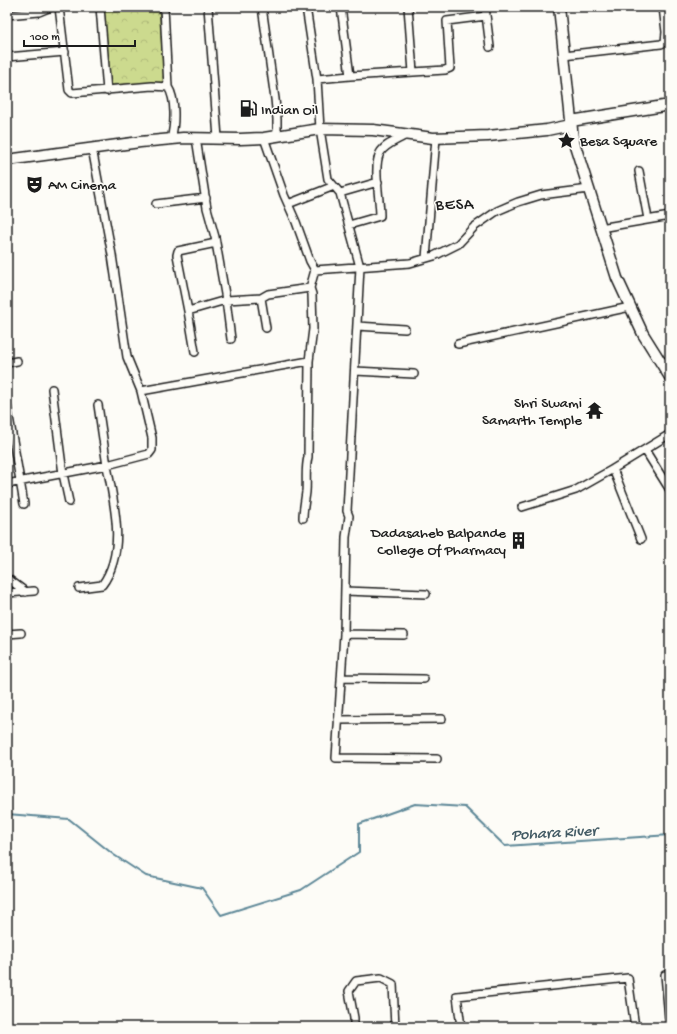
<svg xmlns="http://www.w3.org/2000/svg" width="677" height="1034" viewBox="0 0 677 1034" font-family="'Gochi Hand',sans-serif">
<style>
.park{fill:url(#park-crowns);stroke:#747b55}
.lines{fill:none;stroke-linecap:round;stroke-linejoin:round}
.stream{stroke:#5d8797;stroke-width:2}
.street-casing{stroke:#1c1c1c;stroke-width:10}
.secondary-casing{stroke:#1c1c1c;stroke-width:13}
.street{stroke:#fdfcf7;stroke-width:7}
.secondary{stroke:#fdfcf7;stroke-width:10}
.labels{text-anchor:middle;stroke-width:3;stroke-linejoin:round;paint-order:stroke}
.poi-label{font-size:15px;fill:#1c1c1c;stroke:#fdfcf7;text-anchor:start}
.neighbourhood-label{font-size:16px;letter-spacing:1px;fill:#1c1c1c;stroke:#fdfcf7}
.water-label{font-size:16px;font-style:italic;fill:#425a64;stroke:#fdfcf7}
</style>
<defs>
<pattern id="park-crowns" width="20" height="18" patternUnits="userSpaceOnUse"><rect width="20" height="18" fill="#ccda8e"/><path d="M2 6a3 3 0 1 1 6 0M12 15a3 3 0 1 1 6 0" fill="none" stroke="#afba7a"/></pattern>
</defs>
<rect width="100%" height="100%" fill="#fdfcf7"/>
<filter id="ink" filterUnits="userSpaceOnUse"><feTurbulence type="fractalNoise" baseFrequency=".025" numOctaves="2"/><feDisplacementMap in="SourceGraphic" scale="8" xChannelSelector="R" yChannelSelector="G"/><feConvolveMatrix kernelMatrix="1 2 1 2 8 2 1 2 1" color-interpolation-filters="sRGB"/></filter>
<g filter="url(#ink)">
<!-- park -->
<path class="park" d="M104 7H159L164 82 110 85Z"/>
<g class="lines">
<!-- stream -->
<path class="stream" d="M7 814 69 819 114 855 146 876 202 888 221 915 301 890 359 852V824L415 804 465 807 505 846 670 835"/>
<defs>
<path id="street" d="M59 7 69 90 72 93 152 86 168 87C176 99 175 125 171 139
M100 7 107 91
M164 7 168 87
M208 7 218 138
M262 7 275 99 277 119V136
M306 7 317 79 320 129 328 179 340 193 360 267 347 511 349 516 346 537 344 634 336 758 437 759
M341 7 350 76 445 70 450 68 447 21 486 16
M408 7 413 72
M485 7 490 47
M7 15 39 12 51 7
M564 55 661 44 665 42 666 32 663 7
M7 57 65 52
M317 79 350 76
M264 138 284 195 296 222 310 261 315 270 410 263 434 256 458 244 474 227 497 211 518 202 541 195 589 189
M639 171 648 219
M340 193 378 182
M156 204 206 198
M288 204 334 186
M349 225 380 216C380 199 373 166 380 153 385 144 398 140 406 135
M600 228 670 216
M426 258 436 138
M261 298 266 328
M188 311 177 255 178 251 216 243
M357 326 405 329
M231 339 226 300 261 298 268 294 310 288
M458 344 630 307
M195 352 188 311 226 300 215 237 207 208 196 138
M7 363 17 361
M661 363 670 361
M355 371 414 374
M52 389 63 474 69 502
M141 391 309 361
M7 405 24 504
M645 450 670 490
M613 469 641 539
M7 484 107 465 149 454 152 450V438L141 391 127 357 112 255 92 148
M522 507 576 490 613 469 670 434
M303 518C303 509 305 501 306 492 307 480 305 469 308 457L309 361 313 329 312 294 310 288 315 270
M7 578 26 592
M79 588 102 585C127 551 114 504 107 466 104 446 101 425 98 405
M345 591 426 594
M7 593 34 591
M7 634 21 633
M344 634 404 635
M341 678 424 679
M338 720 442 719
M665 975 669 1018
M354 1027V1018L349 991 356 981 381 978 393 984 395 1027
M461 1027 457 996 628 978 635 1027
M669 1027 670 1018"/>
<path id="secondary" d="M559 7 573 139 617 278 643 334 670 377
M571 121 670 105
M7 160 140 142 183 138 240 139 264 138 320 129 373 130 433 138 488 136 547 130 571 125"/>
</defs>
<!-- street casing -->
<use href="#street" class="street-casing"/>
<!-- secondary casing -->
<use href="#secondary" class="secondary-casing"/>
<!-- street -->
<use href="#street" class="street"/>
<!-- secondary -->
<use href="#secondary" class="secondary"/>
</g>
</g>
<!-- icons -->
<defs>
<symbol id="fuel-bare" viewBox="-9 -9 18 18"><path d="M-5.5-6h7V0h2V4h1.3V-2.5L3-4.5l.8-.8L6-3V5H2.5V1h-1V6h-7ZM-4.2-4.7v3.2H.2V-4.7Z" fill="#1c1c1c" stroke="#fdfcf7" stroke-width="2.5" paint-order="stroke"/></symbol>
<symbol id="sight-bare" viewBox="-9 -9 18 18"><path d="M0-6L1.8-2.2L6-1.7L2.9 1.2L3.7 5.4L0 3.3L-3.7 5.4L-2.9 1.2L-6-1.7L-1.8-2.2Z" fill="#1c1c1c" stroke="#fdfcf7" stroke-width="2.5" paint-order="stroke"/></symbol>
<symbol id="theatre-bare" viewBox="-9 -9 18 18"><path d="M-5-5.5Q0-4 5-5.5V0Q5 5 0 6Q-5 5-5 0ZM-3.3-2.5H-1v1.5H-3.3ZM1-2.5H3.3v1.5H1ZM-2.8 1Q0 5.5 2.8 1Z" fill="#1c1c1c" stroke="#fdfcf7" stroke-width="2.5" paint-order="stroke"/></symbol>
<symbol id="temple-bare" viewBox="-9 -9 18 18"><path d="M0-6L5-2H3V0L6.5 2.5H4V6H1.5V3h-3V6H-4V2.5H-6.5L-3 0V-2H-5Z" fill="#1c1c1c" stroke="#fdfcf7" stroke-width="2.5" paint-order="stroke"/></symbol>
<symbol id="building-bare" viewBox="-9 -9 18 18"><path d="M-4-6H4V6H1V3H-1V6H-4ZM-2.5-4.3h1.7v1.8h-1.7ZM.8-4.3h1.7v1.8H.8ZM-2.5-1h1.7V.8h-1.7ZM.8-1h1.7V.8H.8Z" fill="#1c1c1c" stroke="#fdfcf7" stroke-width="2.5" paint-order="stroke"/></symbol>
</defs>
<g fill-rule="evenodd">
<use href="#fuel-bare" x="236" y="96" width="25" height="25"/>
<use href="#sight-bare" x="554" y="128" width="25" height="25"/>
<use href="#theatre-bare" x="22" y="172" width="25" height="25"/>
<use href="#temple-bare" x="582" y="398" width="25" height="25"/>
<use href="#building-bare" x="506" y="528" width="25" height="25"/>
</g>
<g class="labels">
<!-- poi labels -->
<g class="poi-label">
<text x="261" y="114">Indian Oil</text>
<text x="580" y="145">Besa Square</text>
<text x="48" y="189">AM Cinema</text>
<text x="582" y="407" text-anchor="end">Shri Swami<tspan x="582" dy="17">Samarth Temple</tspan></text>
<text x="506" y="537" text-anchor="end">Dadasaheb Balpande<tspan x="506" dy="17">College Of Pharmacy</tspan></text>
</g>
<!-- neighbourhood labels -->
<g class="neighbourhood-label">
<text x="455" y="209">BESA</text>
</g>
<!-- water labels -->
<g class="water-label">
<text transform="translate(554 831) rotate(-3)" y="6">Pohara River</text>
</g>
</g>
<!-- margin -->
<rect width="677" height="1034" fill="none" stroke="#fdfcf7" stroke-width="24"/>
<rect x="12" y="12" width="653" height="1010" fill="none" stroke="#1c1c1c" stroke-width="1.5" filter="url(#ink)"/>
<!-- scale -->
<path d="M24 40v6h111v-6" fill="none" stroke="#1c1c1c" stroke-width="2"/>
<text x="30" y="40" font-size="12" fill="#1c1c1c" stroke="#fdfcf7" stroke-width="3" paint-order="stroke">100 m</text>
</svg>
